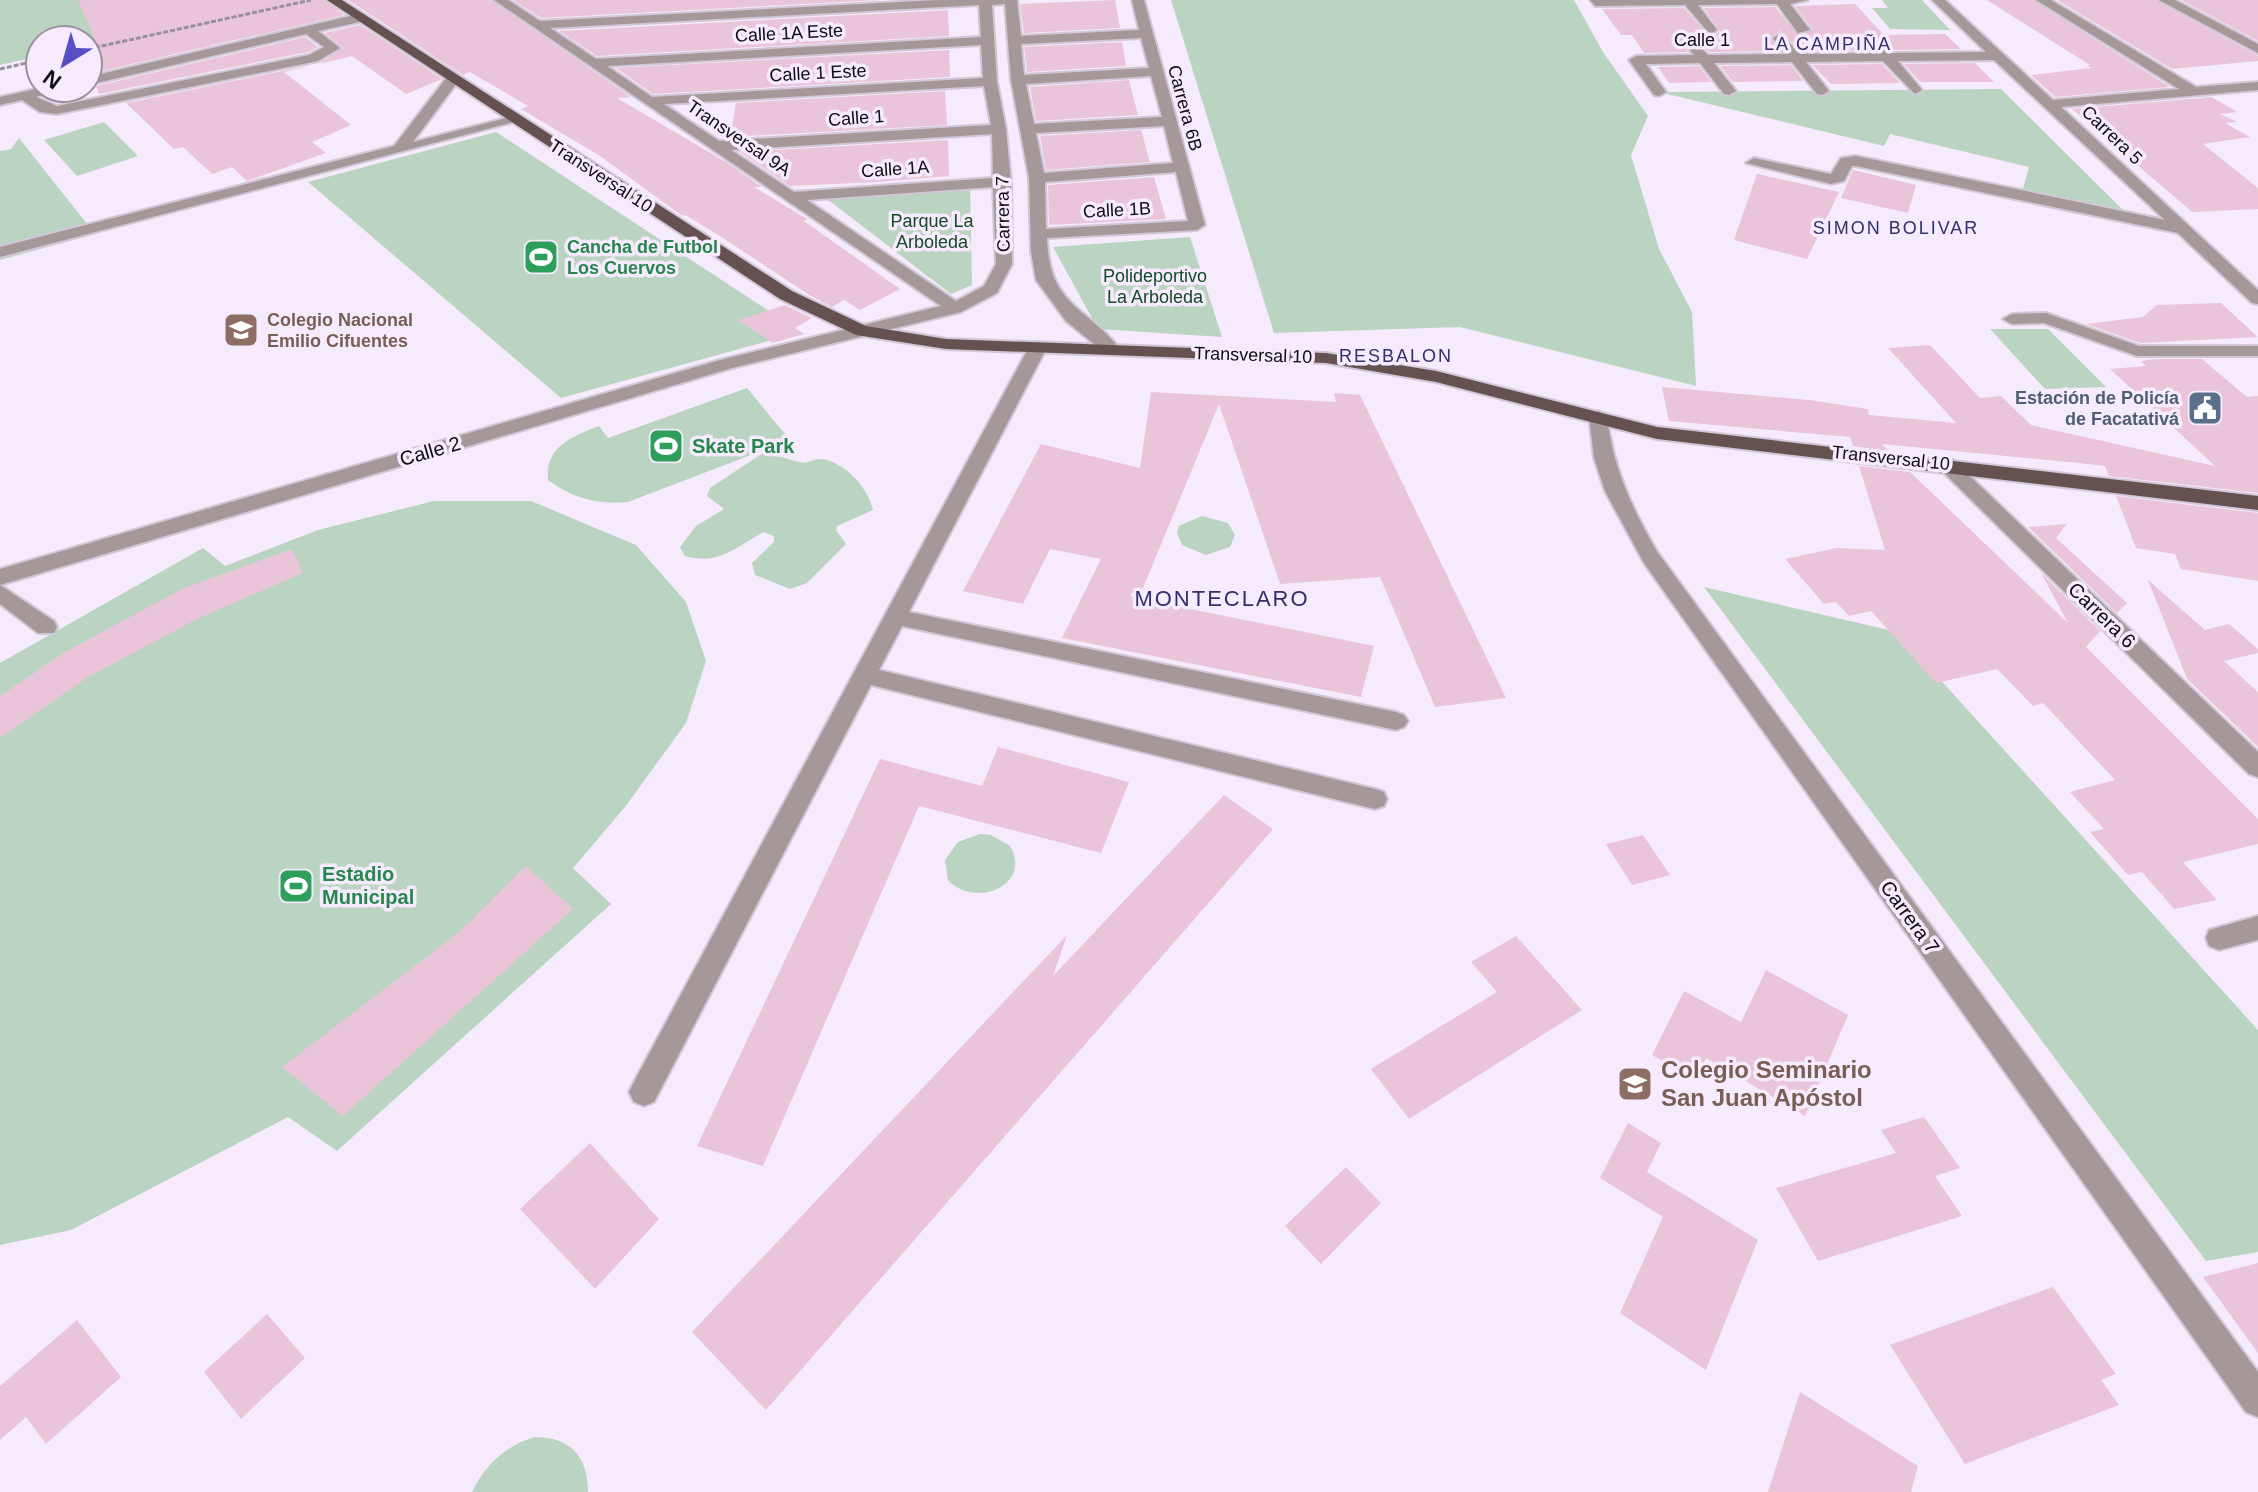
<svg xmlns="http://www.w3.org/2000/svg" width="2258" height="1492" viewBox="0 0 2258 1492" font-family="Arial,sans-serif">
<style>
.green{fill:#bbd3c1}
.building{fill:#eac4d9}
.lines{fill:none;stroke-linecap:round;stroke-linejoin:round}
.minor-casing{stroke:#d0c7d7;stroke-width:4}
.major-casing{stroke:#d0c7d7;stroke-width:4}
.path{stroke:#968f9c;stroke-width:3;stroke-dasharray:5 2;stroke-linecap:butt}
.minor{fill:#a49898;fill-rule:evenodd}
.major{fill:#665151;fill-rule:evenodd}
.labels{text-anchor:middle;stroke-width:7;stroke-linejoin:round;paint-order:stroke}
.far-street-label{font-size:18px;fill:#0f0b12;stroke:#f5ebfd}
.far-neighbourhood-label{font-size:18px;letter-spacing:2px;fill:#322f6a;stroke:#f5ebfd}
.far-park-label{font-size:18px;fill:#134a28;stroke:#f5ebfd}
.far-leisure-label{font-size:18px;font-weight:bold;fill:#27864d;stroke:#f5ebfd;text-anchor:start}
.far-education-label{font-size:18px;font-weight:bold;fill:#785e54;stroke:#f5ebfd;text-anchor:start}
.far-service-label{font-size:18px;font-weight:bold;fill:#4e5e75;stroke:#f5ebfd;text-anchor:end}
.leisure-label{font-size:20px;font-weight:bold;fill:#27864d;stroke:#f5ebfd;text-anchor:start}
.street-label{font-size:20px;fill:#0f0b12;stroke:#f5ebfd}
.neighbourhood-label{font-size:22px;letter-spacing:2px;fill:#322f6a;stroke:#f5ebfd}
.near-education-label{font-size:24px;font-weight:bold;fill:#785e54;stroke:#f5ebfd;text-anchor:start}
</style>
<rect width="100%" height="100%" fill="#f5ebfd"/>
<!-- green -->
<path class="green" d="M0 0H280L88 46V40H40V56L0 65Z
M1171 0H1574L1603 52 1648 116 1631 155 1659 249 1692 312 1696 386 1460 327 1274 333Z
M1882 0H1922L1950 30 1890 29 1872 8H1888Z
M2001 89 2128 215 2023 189 2029 167 1890 134 1884 146 1659 92Z
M104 122 138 156 77 176 44 140Z
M496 132 801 332 561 398 308 182Z
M19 138 95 234 0 260V151L11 149Z
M970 188 972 285 951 294 827 199Z
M1190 237 1222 337 1098 329 1053 247Z
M1990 329H2048L2106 387 2045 389Z
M747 388 790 440 628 502C597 505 572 498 548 480 545 446 572 437 599 426L608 438Z
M763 453C776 454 786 459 799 462 808 464 814 458 823 459 847 464 868 488 873 510L837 526 836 530 846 544 807 583 790 589 755 575 752 563 774 542V536L764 532C736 547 718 566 685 556L680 547 696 526 724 509 707 496 710 488Z
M434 501H531L636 545 686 602 706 661 686 723 625 807 573 868 611 904 337 1151 288 1117 71 1230 0 1245V663L203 548 225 566 318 530Z
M1202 516 1228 523 1235 535 1230 547 1206 555 1182 545 1177 533 1179 526Z
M1704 587 1897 632 2258 1030V1252L2206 1261Z
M980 834 991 835 1010 846C1033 886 974 909 948 880L945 860 958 842Z
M535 1437C571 1437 588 1457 588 1492H472C486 1464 505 1446 535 1437Z"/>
<!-- building -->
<path class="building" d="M78 0H324L344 15 93 73 89 59 102 56Z
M348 0H491L631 97 617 98 726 162 762 187H754L807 219 804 221 900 289 860 310 844 300 832 307 811 296 723 238 687 216 681 215 600 156 521 109 528 106 470 72 463 75Z
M513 0H880L541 18Z
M1115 0 1120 28 1024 33 1020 4Z
M1987 0H2033L2170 87 2055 97 2031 75 2091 68 2087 65H2090Z
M2057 0H2156L2258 56V61L2172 69Z
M2181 0H2258V41Z
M1855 4 1884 35 1945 34 1961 49 1892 50 1869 29 1859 36 1870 50 1801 51 1780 31 1770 37 1780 51 1709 52 1688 32 1678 38 1688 52 1644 53 1632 35H1621L1602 9 1684 8 1710 37 1720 31 1704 8 1775 7 1799 36 1813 30 1795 6Z
M948 10 949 36 597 56 559 31Z
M360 25 442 79 406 94 352 56 319 64 343 48 325 33Z
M305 37 318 47 308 52 99 94 96 86Z
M1122 42 1126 66 1027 72 1024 47Z
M949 50 950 77 653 94 616 68Z
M1975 63 1994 82H1920L1904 64Z
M317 64 284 72 351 125 312 142 326 153 247 181 232 167 212 174 183 147 174 149 126 103Z
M1882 64 1900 83 1831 84 1812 65Z
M1791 65 1803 81 1733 82 1720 66Z
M1699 66 1711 82 1669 83 1658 67Z
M1129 80 1138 115 1036 121 1030 87Z
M945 91 947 125 730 137 736 103Z
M2212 97 2237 112 2220 114 2237 122 2225 123 2250 137 2203 144 2258 188V209L2192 212 2072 109Z
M1141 130 1150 162 1046 170 1040 136Z
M948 140 949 176 877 182 790 186 740 152Z
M1853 170 1916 185 1908 213 1841 198Z
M1757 174 1839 192 1807 259 1734 240Z
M1154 177 1166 219 1049 225 1048 185Z
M2221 303 2258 337 2140 343 2086 324 2143 317 2157 305Z
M785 305 812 318 795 328 804 334 773 343 738 320Z
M1930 345 1980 398 2001 396 2031 425 2215 466 2110 369 2146 366 2141 361 2155 359H2202L2247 397 2258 396V493L2109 476 2105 466 2079 463 1882 444 1888 451 1853 446 1850 437 1669 421 1662 387 1809 400 1868 409 1869 415 1956 423 1888 348Z
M1151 392 1336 402 1334 393 1360 395 1506 698 1435 707 1380 577 1280 584 1219 404 1141 593H1131V597L1374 646 1361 697 1062 638 1101 559 1050 549 1023 604 963 591 1041 444 1140 468Z
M1859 466 1910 472 2068 623 2041 573 2100 631 2086 647 2258 819V844L2183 862 2217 900 2174 909 2142 872 2128 875 2090 832 2104 829 2070 792 2115 780 2043 703 2033 706 1997 669 1936 683 1871 611 1849 616 1836 602 1824 604 1785 559 1836 548 1885 550Z
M2116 496 2258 513V581L2181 569 2175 554 2136 548Z
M2067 524 2056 538 2127 603 2117 613 2028 527Z
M292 549 303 573 199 618 88 677 0 738V696L65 652 184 588Z
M2148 580 2205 630 2229 624 2258 649V653L2224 661 2258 692V747L2187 679Z
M998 747 1129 782 1101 853 919 806 763 1166 697 1146 880 759 982 786Z
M1224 795 1273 829 766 1410 692 1332 1067 935 1053 976Z
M1643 835 1670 875 1632 885 1606 844Z
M526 866 573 909 343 1116 282 1067 458 933Z
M1516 936 1582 1010 1409 1119 1371 1069 1497 992 1471 962Z
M1766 970 1848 1015 1805 1116 1706 1058 1696 1080 1652 1055 1684 991 1741 1022Z
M1924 1117 1960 1168 1935 1176 1962 1216 1818 1261 1776 1188 1896 1153 1881 1130Z
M1628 1123 1661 1143 1647 1172 1758 1240 1706 1370 1620 1313 1663 1217 1600 1178Z
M590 1143 659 1219 595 1289 520 1209Z
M1346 1167 1381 1203 1321 1264 1285 1226Z
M2258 1263V1353L2203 1277Z
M2053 1287 2116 1374 2101 1380 2119 1405 1965 1464 1890 1345Z
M267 1314 305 1358 241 1419 204 1372Z
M77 1320 121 1377 46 1444 26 1417 0 1440V1386Z
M1800 1392 1918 1466 1911 1492H1768Z"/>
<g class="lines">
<defs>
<path id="minor" d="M494 0H508L540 21 937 0H1017L1021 36 1139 30 1132 0H1144L1205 225 1197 230 1047 238C1049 306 1085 305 1120 349L1111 354 1105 353 1066 321 1036 280 1031 252 1029 178 1011 80 1005 4 992 5 997 82 1006 129 1011 182 1012 264 997 293 961 312 732 368 0 585V569L720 360 941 306ZM979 5 981 37 596 59 550 28ZM1141 38 1149 68 1024 75 1021 44ZM981 45 983 78 652 97 607 66ZM1151 76 1162 117 1034 124 1026 84ZM984 86 991 125 719 141 664 104ZM1164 126 1173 163 1044 173 1036 133ZM992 134 993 178 794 192 731 150ZM1176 172 1188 221 1046 229 1045 182ZM993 187 996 264 984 286 956 301 807 200Z
M1590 0H1808L1790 4 1810 30 1798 33 1777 4 1698 5 1717 30 1710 34 1685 5 1595 6Z
M1932 0H1945L2053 100 2179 89 2036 0H2051L2196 87 2258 82V90L2061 107 2258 290V304L2252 303 2178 233 1856 166H1852L1844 181 1831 184 1746 163 1754 158 1831 174 1841 158 1856 156 2165 220 1994 60 1898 61 1922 90 1915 94 1883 61 1806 62 1829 91 1822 95 1817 94 1792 62 1714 63 1736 91 1729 95 1724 94 1700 63 1646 64 1666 92 1659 96 1654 95 1629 60 1636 56 1694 55 1681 39 1688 35 1708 55 1786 54 1773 38 1780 34 1800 54 1877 53 1862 36 1869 32 1891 53 1986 52Z
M2159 0H2175L2258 44V53Z
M359 14 365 18 364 21 318 31 340 48 318 61 57 114 40 112 22 100 0 105V97L40 88H63L36 97 57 106 309 55 324 47 306 34 88 85V77Z
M447 77 459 80 413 142 514 116 521 120 0 257V247L394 146Z
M2046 313 2139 346H2258V356H2137L2044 323 2012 324 2003 319 2012 314Z
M1038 342 1047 347 909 612 1396 712 1404 715 1408 721 1404 727 1396 730 902 626 879 670 1375 789 1384 792 1387 799 1384 806 1375 809 871 685 654 1102 644 1106 634 1102 629 1092 634 1082 1029 347Z
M1598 411 1607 417C1613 468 1632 509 1658 553L2258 1372V1417L2246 1412 1644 563 1605 491 1594 458 1589 417Z
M1946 458 1953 460 2258 752V777L2249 774 1939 468 1936 464 1939 460Z
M0 585 54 621 57 627 54 633H38L0 604Z
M2258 916V940L2219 950 2209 946 2206 938 2209 930Z"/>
<path id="major" d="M327 0H342L792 291 866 326 946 339 1326 353 1436 371 1657 427 2258 496V510L1657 439 1436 382 1326 363 946 349 856 335 780 299Z"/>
</defs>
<!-- minor casing -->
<use href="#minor" class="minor-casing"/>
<!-- major casing -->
<use href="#major" class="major-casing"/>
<!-- path -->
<path class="path" d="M88 49 311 0
M0 69 40 60"/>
<!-- minor -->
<use href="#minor" class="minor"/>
<!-- major -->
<use href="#major" class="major"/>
</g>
<!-- icons -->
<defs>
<symbol id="stadium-square" viewBox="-11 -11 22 22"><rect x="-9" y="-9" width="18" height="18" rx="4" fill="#2e9e5b" stroke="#f5ebfd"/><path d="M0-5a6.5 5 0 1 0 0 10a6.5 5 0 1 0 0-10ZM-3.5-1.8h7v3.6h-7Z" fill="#fff"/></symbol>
<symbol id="school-square" viewBox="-11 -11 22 22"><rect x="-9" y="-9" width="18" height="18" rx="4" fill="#8d6e63" stroke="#f5ebfd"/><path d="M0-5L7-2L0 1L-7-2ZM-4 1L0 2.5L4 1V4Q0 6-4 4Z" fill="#fff"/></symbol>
<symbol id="civic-square" viewBox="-11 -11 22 22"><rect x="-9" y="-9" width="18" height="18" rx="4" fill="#5c6f8a" stroke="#f5ebfd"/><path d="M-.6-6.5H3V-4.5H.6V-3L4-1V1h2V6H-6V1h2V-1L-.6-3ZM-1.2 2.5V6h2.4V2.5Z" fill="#fff"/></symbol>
</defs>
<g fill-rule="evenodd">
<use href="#stadium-square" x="521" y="237" width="40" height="40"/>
<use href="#school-square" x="221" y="310" width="40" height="40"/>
<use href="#civic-square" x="2185" y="388" width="40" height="40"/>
<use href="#stadium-square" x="646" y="426" width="40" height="40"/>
<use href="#stadium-square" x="276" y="866" width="40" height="40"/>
<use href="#school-square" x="1615" y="1064" width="40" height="40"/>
</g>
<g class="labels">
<!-- far-street labels -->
<g class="far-street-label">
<text transform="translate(789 33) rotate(-3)" y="6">Calle 1A Este</text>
<text x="1702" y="46">Calle 1</text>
<text transform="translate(818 73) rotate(-3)" y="6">Calle 1 Este</text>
<text transform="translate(1185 108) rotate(75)" y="6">Carrera 6B</text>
<text transform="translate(856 118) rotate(-4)" y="6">Calle 1</text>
<text transform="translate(2112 135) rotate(44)" y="6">Carrera 5</text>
<text transform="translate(739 138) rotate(34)" y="6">Transversal 9A</text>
<text transform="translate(895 169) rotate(-4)" y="6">Calle 1A</text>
<text transform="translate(601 176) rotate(33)" y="6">Transversal 10</text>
<text transform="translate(1117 210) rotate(-3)" y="6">Calle 1B</text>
<text transform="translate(1003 214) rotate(-91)" y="6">Carrera 7</text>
<text transform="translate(1253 355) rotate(2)" y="6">Transversal 10</text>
<text transform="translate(1891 458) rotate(6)" y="6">Transversal 10</text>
</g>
<!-- far-neighbourhood labels -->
<g class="far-neighbourhood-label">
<text x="1828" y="50">LA CAMPIÑA</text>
<text x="1896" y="234">SIMON BOLIVAR</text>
<text x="1396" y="362">RESBALON</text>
</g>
<!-- far-park labels -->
<g class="far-park-label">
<text x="932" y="227">Parque La<tspan x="932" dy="21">Arboleda</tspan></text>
<text x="1155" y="282">Polideportivo<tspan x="1155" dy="21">La Arboleda</tspan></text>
</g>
<!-- far-leisure labels -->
<g class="far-leisure-label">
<text x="567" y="253">Cancha de Futbol<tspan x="567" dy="21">Los Cuervos</tspan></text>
</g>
<!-- far-education labels -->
<g class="far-education-label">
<text x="267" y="326">Colegio Nacional<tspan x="267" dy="21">Emilio Cifuentes</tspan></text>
</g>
<!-- far-service labels -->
<g class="far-service-label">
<text x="2179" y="404">Estación de Policía<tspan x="2179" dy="21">de Facatativá</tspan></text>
</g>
<!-- leisure labels -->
<g class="leisure-label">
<text x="692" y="453">Skate Park</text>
<text x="322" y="881">Estadio<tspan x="322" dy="23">Municipal</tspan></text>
</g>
<!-- street labels -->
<g class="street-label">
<text transform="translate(430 451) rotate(-16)" y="7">Calle 2</text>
<text transform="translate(2102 615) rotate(44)" y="7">Carrera 6</text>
<text transform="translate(1910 917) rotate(54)" y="7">Carrera 7</text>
</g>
<!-- neighbourhood labels -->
<g class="neighbourhood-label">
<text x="1222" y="606">MONTECLARO</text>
</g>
<!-- near-education labels -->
<g class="near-education-label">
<text x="1661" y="1078">Colegio Seminario<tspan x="1661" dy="28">San Juan Apóstol</tspan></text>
</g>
</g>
<!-- north arrow -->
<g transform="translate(64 64) rotate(217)"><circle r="38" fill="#f5ebfd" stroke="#99919f" stroke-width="2"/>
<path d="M0-6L14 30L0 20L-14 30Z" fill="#5a4ec6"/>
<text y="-12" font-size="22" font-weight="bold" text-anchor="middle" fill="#0f0b12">N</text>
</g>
</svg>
